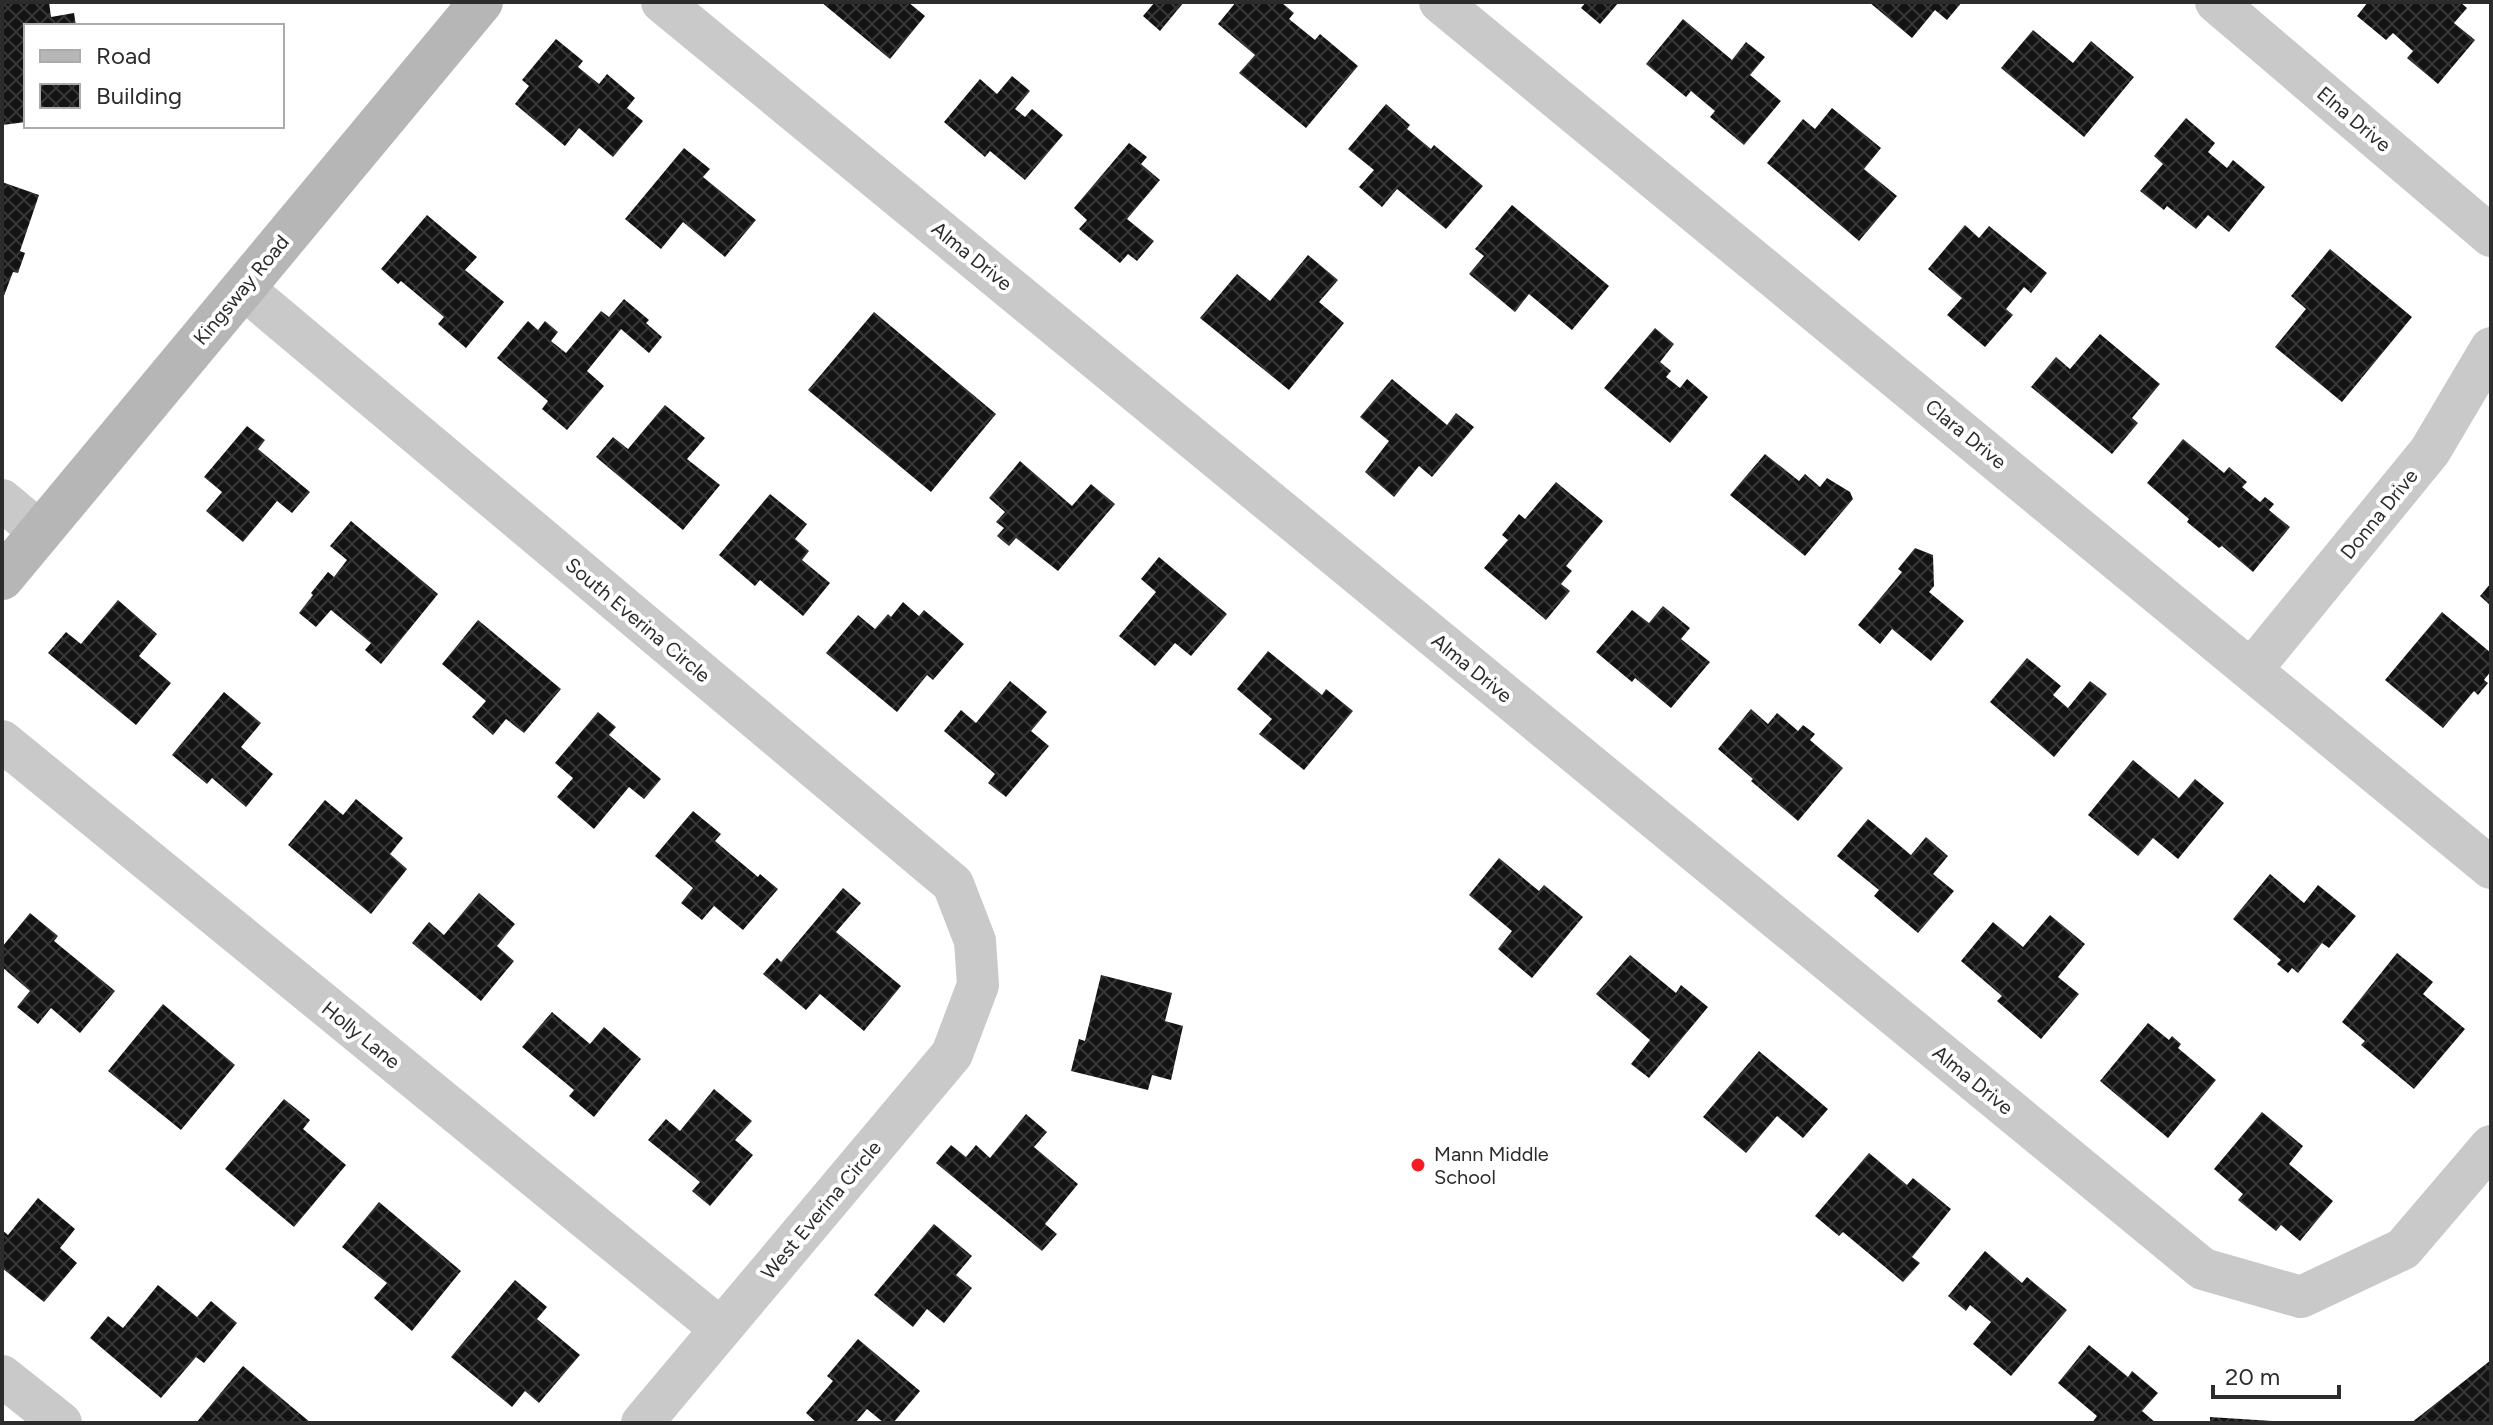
<svg xmlns="http://www.w3.org/2000/svg" width="2493" height="1425" viewBox="0 0 2493 1425" font-family="Figtree,sans-serif">
<style>
.building{fill:url(#building-cross-hatch)}
.lines{fill:none;stroke-linecap:round;stroke-linejoin:round}
.street{stroke:#c9c9c9;stroke-width:42}
.secondary{stroke:#b6b6b6;stroke-width:44}
.poi-dot{fill:#f51c25;stroke:#fff;stroke-width:3}
.labels{text-anchor:middle;stroke-width:8;stroke-linejoin:round;paint-order:stroke}
.street-label{font-size:20px;fill:#2c2c2c;stroke:#fff}
.poi-label{font-size:20px;fill:#2c2c2c;stroke:#fff;text-anchor:start}
</style>
<defs>
<pattern id="building-cross-hatch" width="8" height="8" patternUnits="userSpaceOnUse" patternTransform="scale(2)"><rect width="8" height="8" fill="#131313"/><path d="M0 0l8 8M0 8l8-8" fill="none" stroke="#363636"/></pattern>
</defs>
<rect width="100%" height="100%" fill="#fff"/>
<!-- building -->
<path class="building" d="M2 2H49L51 17 74 13 76 26H26V122L2 125Z
M821 2H908L925 16 890 59Z
M1155 2H1184L1160 31 1143 16Z
M1236 2H1281L1294 13 1289 19 1315 40 1320 34 1358 66 1306 128 1239 73 1255 55 1218 24Z
M1586 2H1619L1600 24 1581 8Z
M1869 2H1962L1947 20 1935 10 1912 38Z
M2368 2H2460L2467 8 2454 23 2475 40 2438 84 2407 58 2413 51 2393 33 2386 40 2357 16Z
M1683 19 1732 60 1746 42 1765 57 1750 75 1781 101 1744 145 1710 117 1715 111 1691 91 1686 97 1646 64Z
M2033 30 2073 63 2091 41 2134 77 2084 137 2001 68Z
M556 39 583 61 578 67 599 84 607 74 635 98 627 108 643 121 613 157 579 128 565 146 515 104 529 86 522 80Z
M1012 76 1030 91 1015 109 1025 117 1032 109 1063 135 1025 180 990 151 985 157 944 122 980 79 997 94Z
M1386 104 1410 125 1407 129 1431 149 1434 145 1483 186 1446 229 1397 189 1382 207 1359 187 1374 170 1348 149Z
M1832 108 1881 148 1864 169 1897 196 1859 241 1767 163 1803 119 1815 129Z
M2186 118 2215 143 2208 152 2227 168 2233 160 2265 187 2229 232 2208 215 2196 229 2167 206 2164 210 2140 191 2163 164 2154 156Z
M1129 143 1147 157 1141 164 1160 180 1127 219 1154 241 1137 261 1128 254 1120 263 1079 229 1087 220 1074 208Z
M684 148 710 169 703 177 756 220 725 257 683 222 661 249 625 219Z
M2 182 39 195 20 251 25 253 18 273 13 272 2 301Z
M1512 205 1609 286 1572 330 1529 294 1515 312 1469 274 1484 256 1475 249Z
M427 215 477 257 465 270 504 302 466 348 438 324 444 317 401 281 398 284 381 269Z
M1965 225 1979 238 1989 226 2047 273 2031 293 2024 287 2006 309 2013 315 1985 347 1947 315 1962 298 1928 269Z
M2330 249 2412 317 2342 402 2275 347 2306 309 2291 296Z
M1308 255 1338 280 1319 302 1344 323 1289 390 1200 318 1237 274 1270 301Z
M624 299 649 320 646 323 662 337 649 353 621 329 587 371 604 386 567 430 542 409 548 401 497 358 528 321 538 330 545 321 558 332 551 341 566 353 601 311 609 317Z
M874 312 996 414 931 492 808 390Z
M1655 328 1674 344 1660 362 1671 371 1666 377 1680 388 1687 379 1708 397 1670 443 1604 388Z
M2100 334 2160 384 2132 418 2138 423 2112 454 2031 387 2056 357 2070 369Z
M1392 379 1447 425 1456 413 1474 427 1432 477 1419 466 1394 497 1365 472 1389 441 1360 417Z
M665 405 705 438 687 459 720 485 683 530 596 457 613 437 628 449Z
M247 426 265 440 258 449 310 492 292 513 277 501 243 542 206 511 222 492 204 477Z
M2183 439 2224 473 2229 467 2247 482 2242 487 2260 502 2265 497 2274 504 2269 510 2290 527 2253 572 2222 546 2219 548 2187 522 2189 519 2147 483Z
M1765 454 1799 481 1805 474 1820 487 1827 478 1850 492 1853 499 1805 556 1730 495Z
M1020 461 1072 506 1091 484 1115 504 1058 571 1016 538 1009 546 997 536 1004 528 996 522 1005 512 989 498Z
M1556 482 1603 521 1566 566 1572 571 1561 584 1570 591 1546 620 1484 568 1508 540 1502 535 1519 514 1525 519Z
M770 494 807 524 795 539 809 551 802 560 830 583 803 616 760 580 755 586 719 555Z
M351 521 438 594 381 664 365 650 371 643 331 610 316 627 299 613 313 595 311 593 328 572 334 577 347 560 330 546Z
M1915 548 1933 555 1934 586 1929 592 1964 621 1931 661 1892 629 1880 644 1858 625 1902 572 1898 569Z
M1159 557 1227 614 1191 656 1175 643 1155 666 1119 636 1156 592 1141 579Z
M2491 583V606L2480 596Z
M118 600 157 634 139 656 171 683 136 725 48 653 66 632 81 644Z
M903 602 919 616 924 610 964 644 933 680 927 675 897 712 826 653 858 615 875 629 888 614 891 617Z
M1663 606 1690 628 1681 639 1710 662 1671 708 1635 678 1632 682 1596 652 1632 610 1649 623Z
M2442 612 2491 653V671L2484 680 2488 683 2478 695 2474 691 2443 728 2385 680Z
M478 620 561 689 524 733 506 719 493 735 472 717 486 701 442 664Z
M1268 651 1322 695 1326 689 1353 711 1304 770 1259 734 1272 719 1237 689Z
M2027 658 2061 686 2053 695 2068 708 2090 681 2107 694 2054 757 1990 702Z
M1010 681 1047 712 1031 731 1049 746 1006 797 988 783 995 774 944 731 961 710 976 723Z
M224 692 261 723 241 747 273 774 246 807 212 778 207 784 172 755Z
M1751 709 1768 724 1777 713 1798 731 1803 725 1815 734 1810 740 1843 768 1798 821 1751 781 1753 779 1718 749Z
M598 712 616 727 609 735 661 779 644 799 629 787 594 829 557 797 573 778 555 763Z
M2133 760 2179 798 2195 779 2224 803 2178 859 2153 838 2138 856 2088 815Z
M356 799 403 838 390 854 407 869 371 914 288 845 325 800 343 815Z
M693 811 721 834 715 841 758 877 760 874 778 889 743 930 714 906 702 920 681 903 693 888 655 856Z
M1868 819 1911 855 1926 837 1948 856 1933 874 1954 891 1918 933 1874 896 1879 890 1837 856Z
M1499 858 1539 891 1544 885 1583 917 1532 978 1498 949 1512 931 1469 895Z
M2270 874 2304 903 2318 885 2356 916 2329 948 2322 943 2298 973 2292 968 2288 973 2277 964 2281 960 2233 919Z
M843 888 861 903 836 932 901 986 864 1031 820 994 806 1010 763 974 777 958 781 962Z
M479 893 515 924 497 946 514 961 481 1001 412 943 429 922 444 935Z
M30 913 58 936 54 941 115 991 80 1033 51 1008 38 1024 17 1007 30 991 2 967V947Z
M2050 915 2085 944 2058 977 2079 994 2041 1039 1997 1001 2002 996 1961 961 1993 922 2023 947Z
M2397 953 2433 982 2423 994 2465 1029 2414 1089 2361 1045 2365 1041 2342 1022Z
M1630 955 1676 993 1681 985 1708 1007 1649 1078 1631 1064 1650 1040 1596 994Z
M1101 975 1172 993 1165 1021 1183 1026 1171 1080 1152 1075 1148 1090 1071 1071 1079 1039 1085 1041Z
M163 1004 235 1065 181 1130 108 1071Z
M552 1012 590 1044 604 1027 641 1059 594 1117 569 1096 574 1090 522 1047Z
M2148 1023 2169 1040 2172 1036 2181 1044 2178 1048 2216 1080 2168 1138 2100 1081Z
M1759 1051 1828 1109 1803 1138 1777 1116 1746 1153 1703 1117Z
M714 1089 752 1121 735 1140 753 1155 710 1206 692 1191 700 1182 648 1140 666 1119 680 1131Z
M284 1099 310 1120 303 1129 346 1165 294 1227 225 1169Z
M2262 1112 2303 1146 2289 1164 2333 1201 2300 1241 2281 1225 2276 1231 2238 1200 2243 1194 2214 1169Z
M1026 1114 1047 1132 1034 1147 1078 1184 1045 1224 1057 1234 1042 1251 936 1163 951 1145 966 1157 976 1145 990 1158Z
M1869 1153 1907 1185 1913 1178 1951 1209 1912 1257 1920 1263 1903 1282 1843 1232 1839 1236 1815 1216Z
M38 1198 75 1229 60 1248 77 1263 44 1302 2 1268V1230L8 1235Z
M379 1202 461 1271 412 1331 374 1298 387 1283 342 1247Z
M934 1224 972 1256 956 1275 972 1288 944 1323 927 1309 913 1327 874 1295Z
M1985 1251 2022 1283 2027 1277 2067 1310 2011 1376 1973 1344 1991 1322 1970 1305 1966 1311 1948 1296Z
M515 1280 547 1307 537 1319 580 1355 539 1403 525 1391 512 1407 451 1357Z
M158 1285 197 1317 211 1301 237 1323 204 1363 196 1357 161 1398 90 1338 108 1316 123 1328Z
M858 1339 920 1391 893 1423H884L867 1409 855 1423H817L806 1413 833 1381 827 1376Z
M2089 1345 2128 1377 2132 1371 2158 1393 2142 1411 2156 1423H2092L2097 1416 2058 1383Z
M2491 1360V1423H2411Z
M243 1366 311 1423H196Z
M2210 1417 2272 1421 2271 1423H2210Z"/>
<g class="lines">
<!-- street -->
<path class="street" d="M662 2 2203 1269 2301 1297 2403 1249 2491 1146
M1440 2 2491 868
M2216 2 2491 236
M243 288 953 884 975 941 978 985 952 1054 642 1423
M2 500 40 532
M2252 669 2430 451 2491 348
M2 741 721 1329
M2 1376 61 1423"/>
<!-- secondary -->
<path class="secondary" d="M2 578 481 2"/>
</g>
<!-- markers -->
<circle class="poi-dot" cx="1418" cy="1165" r="8"/>
<g class="labels">
<!-- street labels -->
<g class="street-label">
<text transform="translate(2354 119) rotate(40)" y="7">Elna Drive</text>
<text transform="translate(972 256) rotate(39)" y="7">Alma Drive</text>
<text transform="translate(241 290) rotate(-50)" y="7">Kingsway Road</text>
<text transform="translate(1966 434) rotate(39)" y="7">Clara Drive</text>
<text transform="translate(2379 514) rotate(-51)" y="7">Donna Drive</text>
<text transform="translate(638 620) rotate(40)" y="7">South Everina Circle</text>
<text transform="translate(1472 668) rotate(39)" y="7">Alma Drive</text>
<text transform="translate(361 1035) rotate(39)" y="7">Holly Lane</text>
<text transform="translate(1973 1080) rotate(39)" y="7">Alma Drive</text>
<text transform="translate(821 1210) rotate(-50)" y="7">West Everina Circle</text>
</g>
<!-- poi labels -->
<g class="poi-label">
<text x="1434" y="1161">Mann Middle<tspan x="1434" dy="23">School</tspan></text>
</g>
</g>
<!-- border -->
<rect width="2493" height="1425" fill="none" stroke="#2c2c2c" stroke-width="8"/>
<!-- legend -->
<rect x="24" y="24" width="260" height="104" fill="#ffffff" stroke="#ababab" stroke-width="2"/>
<rect x="40" y="50" width="40" height="12" fill="#b6b6b6" stroke="#ababab" stroke-width="2"/>
<text x="96" y="64" font-size="24" fill="#2c2c2c">Road</text>
<rect x="40" y="84" width="40" height="24" fill="url(#building-cross-hatch)" stroke="#ababab" stroke-width="2"/>
<text x="96" y="104" font-size="24" fill="#2c2c2c">Building</text>
<!-- scale -->
<path d="M2213 1385v12h126v-12" fill="none" stroke="#2c2c2c" stroke-width="4"/>
<text x="2225" y="1385" font-size="24" fill="#2c2c2c" stroke="#ffffff" stroke-width="6" paint-order="stroke">20 m</text>
</svg>
